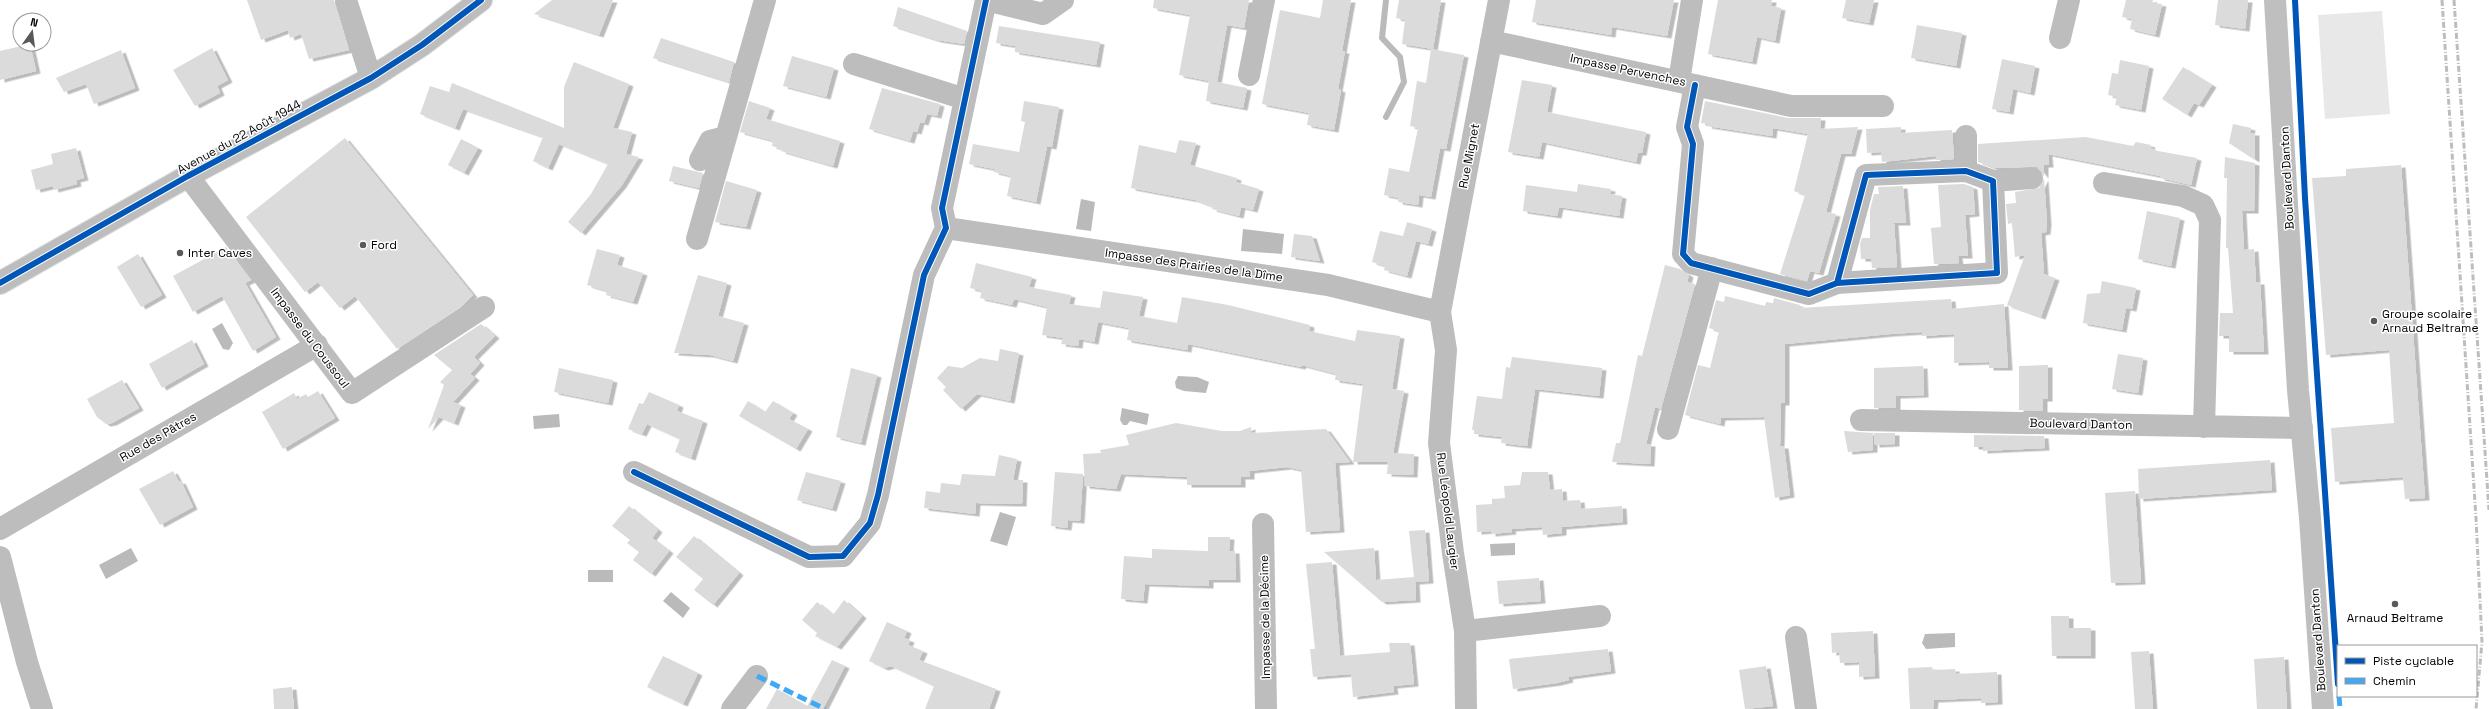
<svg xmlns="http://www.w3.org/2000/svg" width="2489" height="709" viewBox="0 0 2489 709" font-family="'Space Grotesk',sans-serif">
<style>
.pitch{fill:#e8e8e8}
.water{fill:#bababa}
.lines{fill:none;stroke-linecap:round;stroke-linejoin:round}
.stream{stroke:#bababa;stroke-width:6}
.building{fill:#dbdbdb;filter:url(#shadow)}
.primary-casing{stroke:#dbdbdb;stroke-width:24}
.minor{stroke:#bdbdbd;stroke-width:22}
.secondary{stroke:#bfbfbf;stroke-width:22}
.primary{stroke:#bdbdbd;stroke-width:22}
.rail{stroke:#bdbdbd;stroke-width:3;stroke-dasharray:6 2 1 2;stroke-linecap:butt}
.quiet{stroke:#3fa9f5;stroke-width:5;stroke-dasharray:10 5;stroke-linecap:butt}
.cycleway-casing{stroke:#fff;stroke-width:8}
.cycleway{stroke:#0057b8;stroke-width:6}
.poi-dot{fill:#595959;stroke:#fff;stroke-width:1.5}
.labels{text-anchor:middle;stroke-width:3;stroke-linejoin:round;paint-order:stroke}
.street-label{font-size:12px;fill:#000;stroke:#fff}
.poi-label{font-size:12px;fill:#000;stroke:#fff;text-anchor:start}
</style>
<defs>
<filter id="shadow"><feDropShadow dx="4.5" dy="2.5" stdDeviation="0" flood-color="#0004"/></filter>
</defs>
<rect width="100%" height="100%" fill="#fff"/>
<!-- pitch -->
<path class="pitch" d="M2382 11 2390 114 2325 119 2318 15Z"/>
<!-- water -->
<path class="water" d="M1081 199 1095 202 1091 231 1076 229Z
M1243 229 1284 234 1282 254 1241 251Z
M222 323 233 343 229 350 223 349 212 329Z
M1178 376 1197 377 1209 382 1206 393 1184 391 1176 388 1175 382Z
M1122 408 1149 414 1147 425 1130 421 1127 425H1123L1120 420Z
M559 414 560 427 534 429 533 416Z
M1000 512 1016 517 1007 546 990 541Z
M1515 543V555L1491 556 1490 544Z
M131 548 138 561 106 579 99 565Z
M588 570H613V582H588Z
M671 592 690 608 683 618 663 601Z
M1955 633V647L1926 649 1922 643 1925 634Z"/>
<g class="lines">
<!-- stream -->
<path class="stream" d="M1386 0 1382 38 1400 57 1404 82 1386 117"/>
</g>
<!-- building -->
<path class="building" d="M247 0H334L349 50 309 59 301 34 290 38 288 30 261 40Z
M552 0H613L599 35 534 14Z
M1154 0H1249L1244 28 1227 25 1217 82 1247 88 1243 108 1206 101 1209 81 1179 75 1190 15 1153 8Z
M1323 0H1351L1342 51H1345L1338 89 1341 90 1334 130 1307 125 1309 113 1262 104 1280 10 1320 18Z
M1399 0H1441L1433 49 1402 44 1405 20 1396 18Z
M1536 0H1674L1667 36 1612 27 1611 35 1532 22Z
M1718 0H1772L1771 6 1781 8 1775 41 1757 37 1752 62 1708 54Z
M1846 0H1874L1869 23 1842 18Z
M2126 0H2153L2152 3 2162 4 2155 35 2130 29 2132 19 2122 17Z
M2218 0H2248L2245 29 2215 25Z
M898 7 967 31 964 44 937 40 893 26Z
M1917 25 1962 33 1956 66 1911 58Z
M999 26 1100 42 1096 65 1015 52V46L996 43Z
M661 38 734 62 729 82 653 58Z
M30 44 36 71 0 80V51Z
M212 48 228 80 217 86 220 93 195 106 173 70Z
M1431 49 1464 55 1446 149 1440 148 1431 197 1419 195 1418 205 1398 202 1399 198 1384 195 1389 168 1409 172 1418 128 1410 126 1417 81 1426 83Z
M121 50 135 88 94 104 86 84 64 92 56 78Z
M792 56 834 68 826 97 783 86Z
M2002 59 2035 66 2030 93 2013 89 2009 112 1992 109Z
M2120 60 2149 66 2141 110 2115 105 2117 97 2108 95 2112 73 2118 74Z
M574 62 629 84 613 128 632 132 626 154 639 157 622 185 581 233 568 222 591 194 608 164 559 144 548 168 533 161 543 137 463 109 455 128 420 114 430 86 449 92 452 83 564 128V87Z
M2183 67 2212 85 2199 105 2194 103 2187 115 2162 99Z
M1522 80 1552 85 1547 112 1646 132 1642 153H1638L1636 162 1542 142 1539 157 1508 152Z
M882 88 940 104 937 116 927 114 924 123 920 122 917 132 913 131 910 141 869 129Z
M749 101 770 108 766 119 840 141 833 166 781 151 782 149 772 146 773 141 740 132Z
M1024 101 1059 107 1052 147 1047 146 1036 202 1007 196 1011 176 994 172V169L969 164 973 144 1019 152 1025 122 1021 121Z
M1705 101 1788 118H1821L1820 129 1858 127 1851 154H1841L1826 212 1836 214 1819 273 1810 271 1807 281 1780 274 1805 195 1794 191 1808 134 1773 128 1772 136 1707 126 1708 124 1701 123Z
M2233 124 2251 128 2250 133H2255V160L2229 143Z
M1901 127V133L1952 130 1954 159 1936 160V156L1882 162 1881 152 1867 153 1866 129Z
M2086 137 2133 146 2136 142 2151 145 2150 148 2158 151 2197 158 2191 185 2160 178V176L2048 154 2049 165H2044V176L2037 167 1995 168 1978 162V144Z
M345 138 473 295 461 307 397 349 355 296 340 308 318 282 305 292 246 217Z
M461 139 478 148 464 173 448 165Z
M1179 140 1196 143 1190 165 1237 178 1236 182 1259 189 1253 210 1241 207 1239 216 1212 209 1213 207 1195 200 1131 188 1139 145 1176 153Z
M76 148 84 178 76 180 77 184 54 190 53 186 36 190 31 170 53 164 51 154Z
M2225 157 2255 163 2254 211H2242L2244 250 2254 249 2256 282H2260L2264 352H2229V336H2219L2220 313H2233L2228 248H2226L2227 178H2224Z
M2401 165 2425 498 2405 499 2403 477 2335 482 2331 428 2394 423 2389 350 2326 355 2312 178 2346 176V169Z
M673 166 703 173 699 188 669 181Z
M2044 178 2047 223 2046 232 2041 233 2044 274 2055 278 2041 317 2007 305 2025 255 2015 257 2012 223 2008 224 2006 204 2016 203 2015 192 2039 188Z
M726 181 757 190 746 227 715 222Z
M1578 184 1611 189 1610 194 1622 196 1619 216 1559 207 1557 216 1523 211 1526 185 1577 192Z
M1964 184 1973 187 1975 214 1965 215 1968 256H1958L1959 263 1934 264 1931 228 1941 227 1938 185Z
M1903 186 1906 223H1894L1897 267 1872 268 1871 259H1861L1860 244 1862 238H1870V210L1874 194H1879L1878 187Z
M2147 211 2180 218 2171 266 2138 259Z
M1407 222 1432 229 1428 244 1416 241 1407 276 1384 270 1385 266 1372 262 1380 231 1403 236Z
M1294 234 1312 236 1320 261 1291 257Z
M226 247 251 280 245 283 276 337 253 351 222 296 193 312 173 276Z
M597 249 620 255 617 265 643 273 633 302 606 295 607 291 587 285Z
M138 254 162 295 141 307 117 267Z
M976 263 1032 277 1029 287 1071 295 1069 304 1100 308 1103 291 1143 297 1139 316 1177 323 1182 297 1228 305 1310 325 1309 331 1355 341 1357 330 1400 336 1392 389 1404 391 1393 453 1414 454 1413 475 1387 474 1388 462H1353L1363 384 1335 380 1336 374 1302 365 1301 367 1188 344 1187 350 1127 340 1129 328 1098 322 1094 342 1079 339 1078 346 1061 344 1063 338 1042 335 1047 307 1014 299 1012 305 980 298 982 291 970 288Z
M1665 265 1680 269 1689 275 1687 282 1695 284 1661 409 1655 407 1646 444H1651L1650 464 1612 462 1616 443H1620L1638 355 1642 356Z
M698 275 727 283 718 316 744 323 733 361 710 355 674 353Z
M2102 281 2136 288 2132 309 2126 308 2122 330 2083 323 2087 294 2100 293Z
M1725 296 1765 306 1766 302 1773 303 1774 298 1800 305 1799 308 1951 299 1952 309 2004 304 2008 368H1989V362L1954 363V334L1922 336V332L1890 334 1785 344V403H1781L1780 446H1784L1790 495 1775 498 1764 417 1721 418 1720 424 1685 415 1698 365 1710 368 1719 331 1709 328 1716 300 1724 302Z
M481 324 495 336 474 357 480 363 470 374 475 378 453 402 461 405 454 423 439 417 428 429 444 385 440 382 452 370 434 355Z
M192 340 204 364 162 388 149 364Z
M1000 349 1019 353 1010 401 977 394 961 409 943 390 946 387 937 378 948 366 962 368 980 358 998 361Z
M2118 354 2143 358 2138 393 2112 389Z
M1512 357 1602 368 1599 396 1535 389 1527 446 1501 443 1502 437 1474 434V430H1472L1477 396 1502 399 1506 367 1510 368Z
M2048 365V399H2043V411L2019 410V366Z
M1923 366 1924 395 1896 396V408H1874V368Z
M559 368 613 380 608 403 554 392Z
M851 368 877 375 861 443 836 437Z
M122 380 139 408 112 423 106 424 97 417 87 399Z
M318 391 335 418 283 449 262 412 294 393 297 399 306 394 308 397Z
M649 392 679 405 677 411 703 421 691 458 675 452 680 439 647 424 642 434 628 429 639 403 643 404Z
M748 401 765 412 773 401 793 413 789 419 808 429 796 449 739 416Z
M1176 423 1222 431H1240L1251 427V433L1326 429 1350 462 1335 463 1340 530 1306 532 1301 470 1287 467 1250 471V477H1241V485H1187V477L1121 474 1116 489 1085 486 1083 454 1101 453 1100 450 1129 445 1126 435Z
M1844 431 1873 433V450L1848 452Z
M1874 433H1895V444L1875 445Z
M1974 435 2044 436 2045 448 1983 451V447H1974Z
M999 455 1017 459 1013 480H1023L1022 504 976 503 975 514 924 508 926 491 940 493 941 483 960 485 962 474 995 476Z
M2270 460 2272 490 2139 499 2138 469Z
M173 471 179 482 181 481 193 507 160 525 139 489Z
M806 472 841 481 832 509 797 500Z
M1055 472 1083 474 1080 521 1068 520 1067 528 1051 526Z
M1522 472H1548L1550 490 1562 489 1563 501 1580 500 1581 509 1622 506 1623 522 1562 527V533L1543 535 1542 527 1511 529 1512 532 1491 534V531L1477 532 1476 505 1492 504V499L1505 498 1504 486 1520 485Z
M2135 491 2141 582 2111 583 2105 493Z
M629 506 658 530 652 538 669 551 651 574 633 560 639 552 627 543 630 540 612 526Z
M1425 530 1429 581 1415 582V579L1416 600 1382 602 1324 552 1374 548 1376 580 1414 577 1409 531Z
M694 536 739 573 713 605 694 590 703 579 676 557Z
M1208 537H1230L1229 551H1235L1236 580H1209V586L1145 584 1143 601 1121 599 1124 556 1152 558V549L1208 551Z
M1332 562 1340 656 1390 652 1389 643H1410L1414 684 1393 686 1394 692 1353 697 1351 674 1313 677 1310 649H1315L1306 564Z
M1539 578 1541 601 1499 604 1497 581Z
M844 600 862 616 837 647 815 636 817 633 802 620 817 602 833 615Z
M2051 616H2069V628H2091V656H2052Z
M887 622 907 631 904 638 910 640 908 645 923 651 919 660 996 689 989 709H925L934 686 891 666 884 668 869 661Z
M1873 631 1875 676 1859 677V662L1840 663 1839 652 1832 653 1831 633Z
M1608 649 1611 671 1568 677 1569 680 1557 683 1513 689 1509 659Z
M2149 651 2153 709H2135L2131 652Z
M663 656 698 673 683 704 647 687Z
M2284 657 2287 709H2257L2254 659Z
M832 660 845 666 823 709H766L777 689 807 706Z
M1766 666 1773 706 1745 709 1739 670Z
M1932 667 1933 670 1955 669 1956 674 1997 672 1998 702 1981 703V698L1934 700 1933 709H1910L1908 668Z
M292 687 294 709H274L273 689Z"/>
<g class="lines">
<defs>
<path id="primary" d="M0 283 188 176 371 78 422 45 481 0"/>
</defs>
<!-- primary casing -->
<use href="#primary" class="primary-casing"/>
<!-- minor -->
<path class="minor" d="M346 0 371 78
M986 0 1043 14 1063 0
M2060 38 2069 0
M1491 41 1791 106H1883
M854 64 965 99
M1249 75 1264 0
M1679 81 1692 0
M1695 85 1687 127 1693 144 1683 254 1691 263 1809 294 1837 283 1997 273 1993 181 1966 171 1866 175 1837 283
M1966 136V171
M700 160 710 141 726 137
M188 176 352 393 484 307
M1993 181 2032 178
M2104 183 2183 196 2203 205 2210 220 2204 427
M946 228 1328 285 1440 312
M697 239 765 0
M1861 420 2302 428
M1668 429 1712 268
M634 472 809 557 843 556 870 523 878 495 924 275 946 228 942 208 986 0
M1263 524 1266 709
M0 529 317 345
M0 557 27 662 42 709
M1465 631 1600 616
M1796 637 1806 709
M732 709 757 676
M1466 709 1465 631 1453 553 1439 443 1446 350 1440 312 1499 0"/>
<!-- secondary -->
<path class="secondary" d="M2275 0 2298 390 2310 518 2323 709"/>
<!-- primary -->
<use href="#primary" class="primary"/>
<!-- rail -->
<path class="rail" d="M2442 0 2476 518 2482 642 2476 709
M2454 0 2489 510"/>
<!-- quiet -->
<path class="quiet" d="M757 676 825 709
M2339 696 2340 709"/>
<defs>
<path id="cycleway" d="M2295 0 2305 198 2338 684
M1695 85 1687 127 1693 144 1683 254 1691 263 1809 294 1837 283 1997 273 1993 181 1966 171 1866 175 1837 283
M0 283 188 176 371 78 422 45 481 0
M634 472 809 557 843 556 870 523 878 495 924 275 946 228 942 208 986 0"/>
</defs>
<!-- cycleway casing -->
<use href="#cycleway" class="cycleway-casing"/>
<!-- cycleway -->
<use href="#cycleway" class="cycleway"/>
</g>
<!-- markers -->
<g class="poi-dot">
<circle cx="363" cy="245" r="4"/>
<circle cx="180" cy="253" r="4"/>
<circle cx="2374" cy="321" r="4"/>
<circle cx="2395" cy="604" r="4"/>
</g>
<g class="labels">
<!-- street labels -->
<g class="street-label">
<text transform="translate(1628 70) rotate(12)" y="4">Impasse Pervenches</text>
<text transform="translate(239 137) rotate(-29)" y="4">Avenue du 22 Août 1944</text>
<text transform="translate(1469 156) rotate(-79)" y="4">Rue Mignet</text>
<text transform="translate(2287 178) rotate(-93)" y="4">Boulevard Danton</text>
<text transform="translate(1194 265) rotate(8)" y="4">Impasse des Prairies de la Dîme</text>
<text transform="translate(310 338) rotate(53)" y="4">Impasse du Coussoul</text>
<text transform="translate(2081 424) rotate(1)" y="4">Boulevard Danton</text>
<text transform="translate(158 437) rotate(-30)" y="4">Rue des Pâtres</text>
<text transform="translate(1448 511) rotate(83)" y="4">Rue Léopold Laugier</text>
<text transform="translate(1265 617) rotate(-91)" y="4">Impasse de la Décime</text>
<text transform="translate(2318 640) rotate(-94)" y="4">Boulevard Danton</text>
</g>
<!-- poi labels -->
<g class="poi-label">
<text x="371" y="249">Ford</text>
<text x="188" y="257">Inter Caves</text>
<text x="2382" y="318">Groupe scolaire<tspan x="2382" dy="14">Arnaud Beltrame</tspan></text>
<text x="2395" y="622" text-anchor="middle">Arnaud Beltrame</text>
</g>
</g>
<!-- legend -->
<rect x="2337" y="645" width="140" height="52" fill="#ffffff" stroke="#999999"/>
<rect x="2345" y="658" width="20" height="6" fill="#0057b8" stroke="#999999"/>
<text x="2373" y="665" font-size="12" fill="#000000">Piste cyclable</text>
<rect x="2345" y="678" width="20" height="6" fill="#3fa9f5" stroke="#999999"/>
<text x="2373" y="685" font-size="12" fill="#000000">Chemin</text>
<!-- north arrow -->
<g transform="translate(32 32) rotate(14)"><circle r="19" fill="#ffffff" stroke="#999999"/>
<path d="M0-3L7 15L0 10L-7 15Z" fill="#595959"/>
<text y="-6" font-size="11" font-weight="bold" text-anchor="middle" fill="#000000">N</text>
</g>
</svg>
